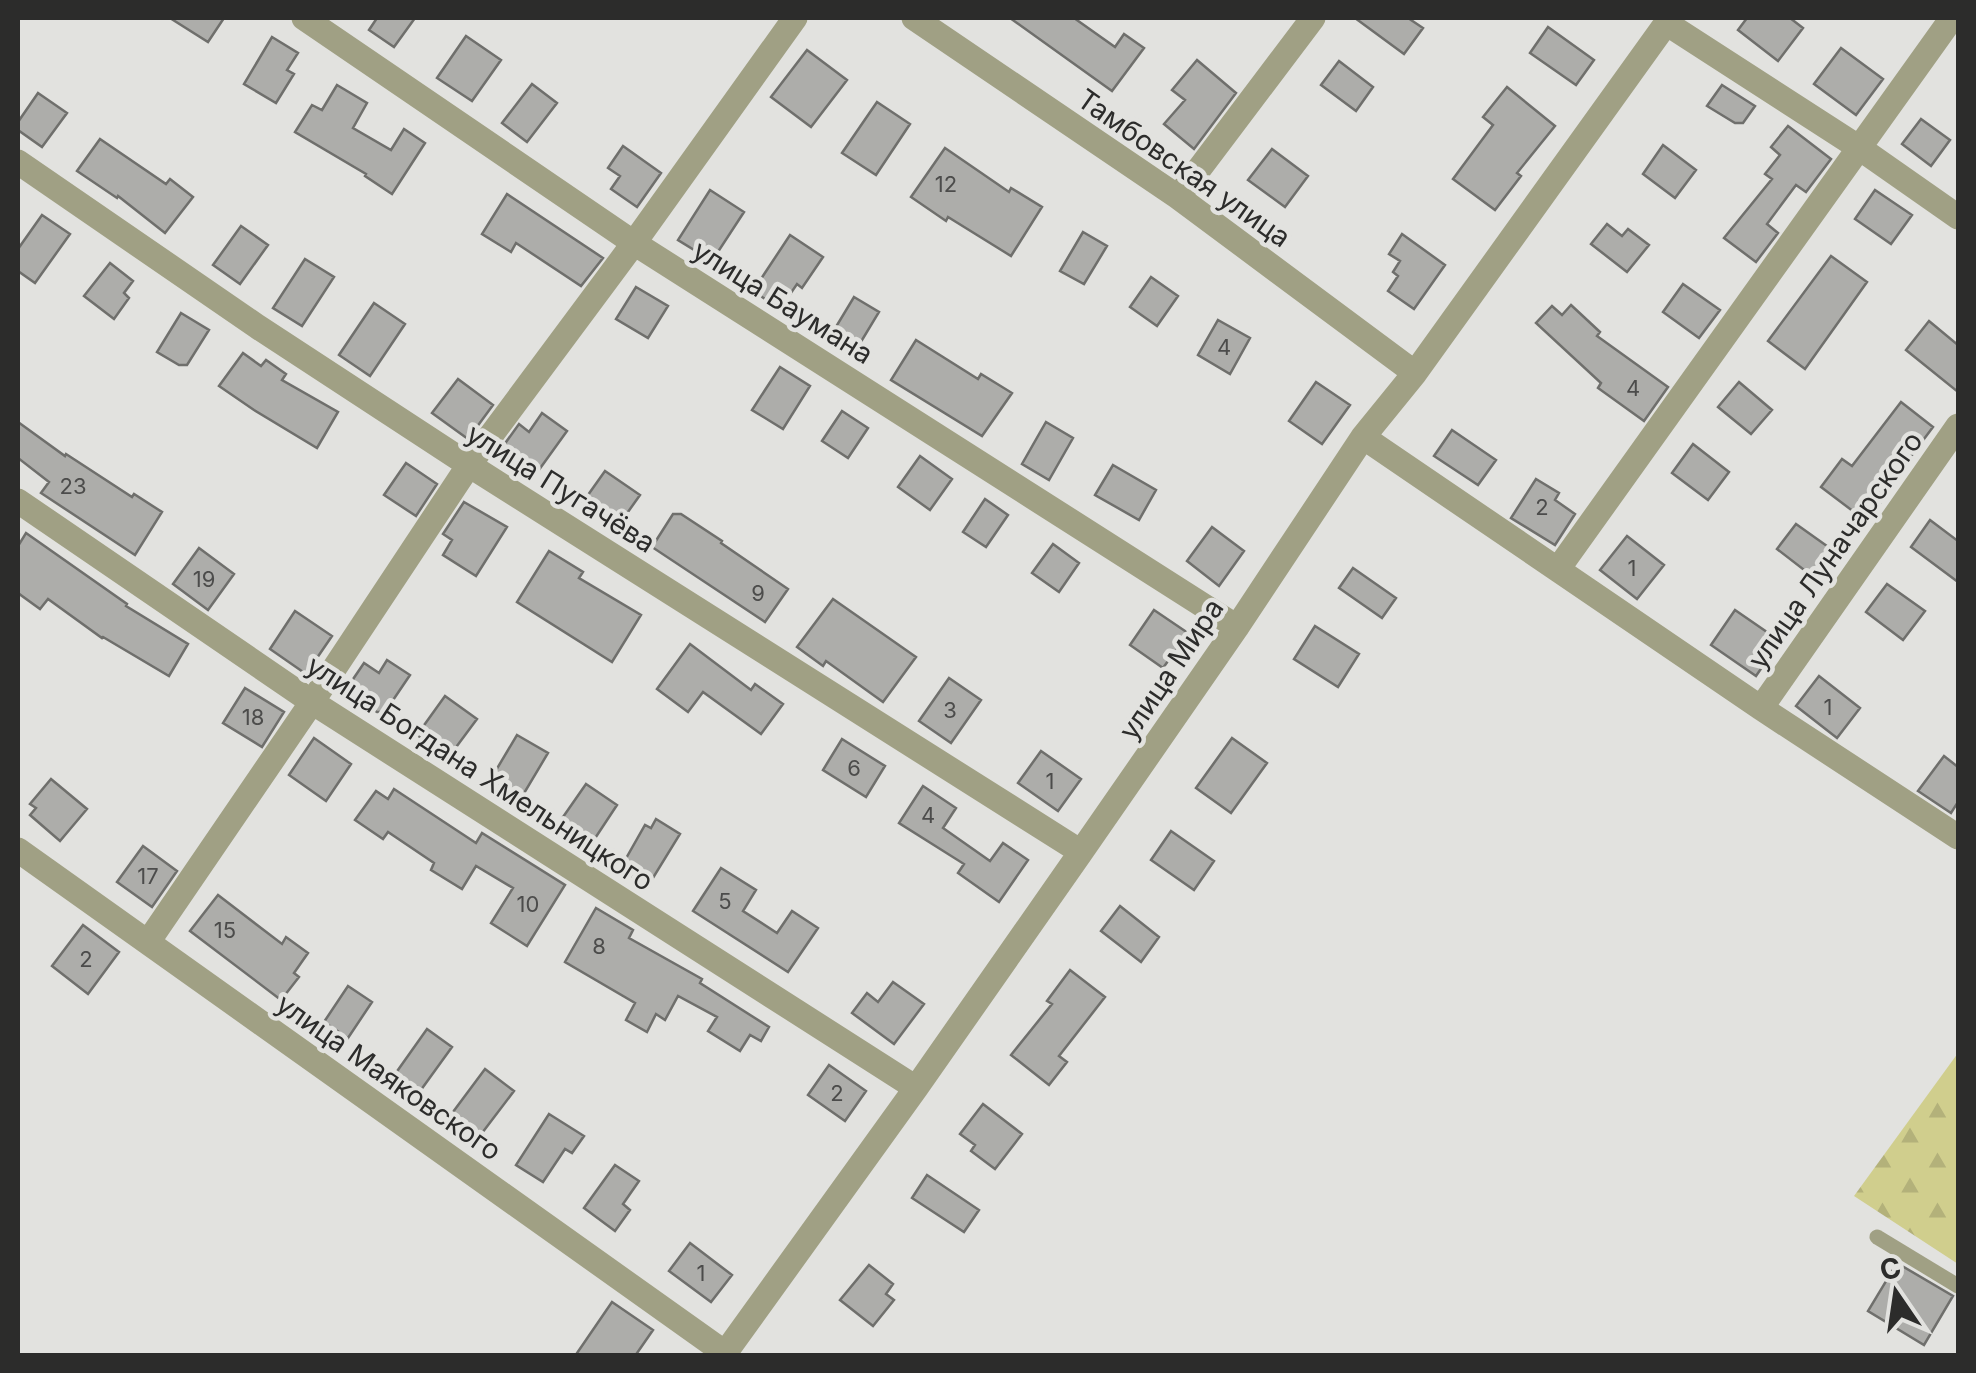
<svg xmlns="http://www.w3.org/2000/svg" width="1976" height="1373" viewBox="0 0 1976 1373" font-family="Inter,sans-serif">
<style>
.forest{fill:url(#forest-firs)}
.building{fill:#adadaa;stroke:#6f6f6c;stroke-width:2.5}
.lines{fill:none;stroke-linecap:round;stroke-linejoin:round}
.lane{stroke:#a0a084;stroke-width:15}
.street{stroke:#a0a084;stroke-width:25}
.labels{text-anchor:middle;stroke-width:9;stroke-linejoin:round;paint-order:stroke}
.number-label{font-size:22px;fill:#4c4c4b}
.street-label{font-size:28px;fill:#2c2c2b;stroke:#e2e2df}
</style>
<defs>
<pattern id="forest-firs" width="22" height="20" patternUnits="userSpaceOnUse" patternTransform="scale(2.5)"><rect width="22" height="20" fill="#d0ce8d"/><path d="M5 1l3.5 6h-7zM16 11l3.5 6h-7z" fill="#b3b17a"/></pattern>
</defs>
<rect width="100%" height="100%" fill="#e2e2df"/>
<!-- forest -->
<path class="forest" d="M1958 1053V1264L1854 1196Z"/>
<!-- building -->
<path class="building" d="M170 18H224L208 42Z
M377 18H415L394 47 369 30Z
M1010 18H1074L1115 47 1124 34 1144 48 1112 91Z
M1355 18H1408L1423 28 1404 54Z
M1747 18H1790L1803 28 1778 61 1738 30Z
M1548 27 1594 60 1576 85 1530 53Z
M466 36 501 60 472 101 437 78Z
M272 37 298 53 287 70 294 74 276 103 244 84Z
M1841 48 1883 79 1856 115 1814 84Z
M807 50 847 80 811 127 771 97Z
M1197 60 1236 93 1194 149 1164 124 1185 100 1172 90Z
M1339 61 1373 87 1356 111 1321 85Z
M532 84 557 103 527 142 502 123Z
M337 85 367 103 353 128 391 150 404 129 425 143 392 194 365 176 366 174 295 132 312 105 322 110Z
M1722 85 1755 106 1743 123H1735L1707 106Z
M1507 87 1555 126 1517 173 1521 176 1495 210 1453 179 1493 125 1483 117Z
M38 93 67 113 42 147 18 130V122Z
M877 102 910 124 876 175 842 153Z
M1921 119 1950 140 1931 166 1902 144Z
M1788 126 1831 159 1806 192 1796 185 1767 224 1778 233 1756 262 1724 238 1772 179 1765 174 1780 155 1771 147Z
M100 139 166 184 170 179 193 197 165 233 118 196 117 198 77 171Z
M1663 145 1696 170 1675 198 1643 174Z
M623 146 661 173 637 207 611 189 620 176 608 168Z
M945 148 1009 192 1011 188 1042 207 1011 256 948 217 946 221 911 197Z
M1272 149 1308 176 1285 207 1248 180Z
M710 190 744 212 712 261 678 240Z
M1875 190 1912 215 1891 244 1855 219Z
M507 194 603 258 581 286 516 243 511 252 482 234Z
M42 215 70 234 35 283 18 271V249Z
M1607 224 1622 236 1628 229 1649 245 1627 272 1591 244Z
M241 226 268 245 240 284 213 265Z
M1083 232 1107 246 1084 284 1060 271Z
M1402 234 1445 265 1414 309 1388 291 1398 276 1393 272 1400 261 1389 254Z
M790 235 823 257 802 288 797 284 780 309 753 291Z
M1831 256 1867 282 1805 369 1768 341Z
M305 259 334 277 302 326 273 308Z
M110 263 133 281 124 293 129 298 114 319 84 296Z
M1151 277 1178 296 1157 326 1130 307Z
M1683 284 1720 310 1699 338 1663 312Z
M636 287 668 306 648 338 616 319Z
M854 297 879 312 853 355 828 340Z
M374 303 405 324 370 376 339 355Z
M1571 305 1600 332 1597 336 1668 387 1644 421 1598 388 1601 383 1536 323 1552 306 1562 315Z
M181 313 209 330 187 365H179L157 352Z
M1218 320 1250 338 1230 374 1198 355Z
M1929 321 1958 345V392L1906 350Z
M916 340 978 379 981 374 1012 393 982 436 891 380Z
M243 353 261 366 266 360 286 374 282 380 338 412 317 448 254 410 219 386Z
M780 367 810 386 783 429 752 410Z
M458 379 493 405 468 439 432 413Z
M1316 382 1350 405 1322 444 1289 421Z
M1739 382 1772 410 1751 434 1718 407Z
M1901 402 1933 427 1885 491 1888 493 1866 521 1821 487 1842 459 1852 466Z
M842 411 868 428 848 458 822 441Z
M542 413 567 431 536 474 501 449 519 424 529 432Z
M18 422 65 456 66 454 132 497 134 494 162 512 135 555 41 493 49 482 18 458Z
M1046 422 1073 438 1049 480 1022 464Z
M1452 430 1496 460 1478 485 1434 456Z
M1693 444 1729 472 1708 500 1672 473Z
M920 456 952 479 930 510 898 487Z
M406 463 437 484 416 516 384 495Z
M1113 465 1156 490 1139 520 1095 495Z
M605 471 640 495 618 526 583 502Z
M1536 479 1559 493 1555 500 1575 514 1555 545 1511 518Z
M985 499 1008 515 986 547 963 532Z
M464 502 507 527 476 576 443 555 452 540 443 534Z
M673 514H681L722 541 721 543 788 589 765 622 652 547Z
M1930 520 1958 541V582L1911 547Z
M1796 524 1841 556 1821 583 1777 549Z
M1212 527 1244 551 1219 586 1187 561Z
M26 533 127 604 126 606 188 644 169 676 103 637 102 638 48 599 40 609 18 593V546Z
M1627 536 1664 565 1637 599 1600 570Z
M1053 544 1079 563 1059 592 1032 573Z
M199 548 234 574 208 610 173 584Z
M549 551 583 572 579 578 641 615 612 662 517 602Z
M1353 568 1396 598 1382 618 1339 588Z
M1887 584 1925 611 1903 640 1866 612Z
M833 599 916 657 883 702 826 661 823 666 797 647Z
M1154 610 1188 633 1163 668 1130 645Z
M1735 610 1780 641 1756 676 1711 645Z
M295 611 332 636 306 674 270 649Z
M1315 626 1359 654 1338 687 1294 659Z
M690 644 751 690 755 684 783 704 761 734 703 692 688 712 657 689Z
M387 660 410 675 385 712H377L345 691 364 663 379 673Z
M1819 676 1860 708 1837 738 1796 706Z
M949 678 981 700 951 743 919 721Z
M245 688 284 712 262 747 223 723Z
M445 696 477 719 448 758 417 735Z
M517 735 548 753 517 805 486 787Z
M314 738 351 764 326 801 289 775Z
M1232 738 1267 763 1231 813 1196 788Z
M842 739 885 766 866 797 823 770Z
M1041 751 1081 779 1058 811 1018 783Z
M1944 756 1958 767V802L1951 813 1918 791Z
M51 779 87 809 60 841 30 815 36 808 30 804Z
M586 784 617 805 586 852 554 830Z
M923 786 956 808 943 828 990 861 1003 843 1028 860 999 902 958 873 964 864 899 823Z
M394 789 476 843 482 833 565 885 527 946 491 923 513 888 476 866 462 889 431 870 434 863 388 832 383 839 355 820 376 791 388 799Z
M656 819 680 834 648 886 620 869 645 825 651 828Z
M1171 831 1214 861 1194 890 1151 860Z
M143 846 177 871 152 907 117 882Z
M721 868 756 890 743 911 777 933 792 911 818 928 788 972 693 911Z
M218 895 282 944 286 937 308 953 294 973 299 977 281 1000 190 931Z
M1120 906 1159 937 1141 962 1101 931Z
M596 908 633 930 629 938 702 979 700 983 769 1027 761 1041 750 1035 740 1051 708 1031 717 1017 678 996 665 1020 656 1014 647 1032 626 1020 635 1003 565 962Z
M83 925 119 952 88 994 52 966Z
M1070 970 1105 997 1059 1056 1067 1062 1049 1085 1011 1055 1052 1004 1047 1001Z
M893 982 924 1004 894 1044 852 1013 867 993 878 1002Z
M348 986 372 1002 348 1038 324 1022Z
M427 1029 452 1047 418 1094 393 1077Z
M829 1065 866 1091 845 1121 808 1095Z
M485 1069 514 1091 479 1137 450 1116Z
M983 1104 1022 1134 995 1169 971 1151 975 1145 960 1134Z
M549 1114 584 1136 572 1153 565 1149 543 1182 516 1165Z
M615 1165 639 1181 623 1204 630 1210 615 1231 584 1208Z
M927 1175 979 1210 964 1232 912 1198Z
M690 1243 732 1275 711 1302 669 1271Z
M1897 1263 1953 1296 1924 1345 1868 1311Z
M869 1265 893 1284 886 1294 894 1300 873 1326 840 1300Z
M612 1302 653 1330 635 1356H575Z"/>
<g class="lines">
<!-- lane -->
<path class="lane" d="M1877 1237 1958 1286"/>
<!-- street -->
<path class="street" d="M304 18 634 243 1237 627
M914 18 1178 197 1415 373
M1666 23 1858 147 1958 217
M18 162 258 327 469 465 1081 852
M1178 197 1313 18
M1363 437 1761 708 1958 837
M18 501 312 702 916 1088
M1558 569 1952 18
M1761 708 1958 426
M18 850 725 1353
M148 942 312 702 469 465 634 243 795 18
M723 1356 916 1088 1081 852 1237 627 1363 437 1415 373 1670 18"/>
</g>
<g class="labels">
<!-- number labels -->
<g class="number-label">
<text x="946" y="192">12</text>
<text x="1224" y="355">4</text>
<text x="1633" y="396">4</text>
<text x="73" y="494">23</text>
<text x="1542" y="515">2</text>
<text x="1632" y="576">1</text>
<text x="204" y="587">19</text>
<text x="758" y="601">9</text>
<text x="1828" y="715">1</text>
<text x="950" y="718">3</text>
<text x="253" y="725">18</text>
<text x="854" y="776">6</text>
<text x="1050" y="789">1</text>
<text x="928" y="823">4</text>
<text x="148" y="884">17</text>
<text x="725" y="909">5</text>
<text x="528" y="912">10</text>
<text x="225" y="938">15</text>
<text x="599" y="954">8</text>
<text x="86" y="967">2</text>
<text x="837" y="1101">2</text>
<text x="701" y="1281">1</text>
</g>
<!-- street labels -->
<g class="street-label">
<text transform="translate(1184 168) rotate(35)" y="10">Тамбовская улица</text>
<text transform="translate(783 302) rotate(32)" y="10">улица Баумана</text>
<text transform="translate(561 488) rotate(32)" y="10">улица Пугачёва</text>
<text transform="translate(1835 550) rotate(-55)" y="10">улица Луначарского</text>
<text transform="translate(1171 669) rotate(-56)" y="10">улица Мира</text>
<text transform="translate(480 773) rotate(33)" y="10">улица Богдана Хмельницкого</text>
<text transform="translate(389 1077) rotate(35)" y="10">улица Маяковского</text>
</g>
</g>
<!-- border -->
<rect width="1976" height="1373" fill="none" stroke="#2c2c2b" stroke-width="40"/>
<!-- north arrow -->
<g transform="translate(1896 1293) rotate(347)" stroke="#e2e2df" stroke-width="8" paint-order="stroke">
<path d="M0-8L18 38L0 25L-18 38Z" fill="#2c2c2b"/>
<text y="-15" font-size="28" font-weight="bold" text-anchor="middle" fill="#2c2c2b">С</text>
</g>
</svg>
